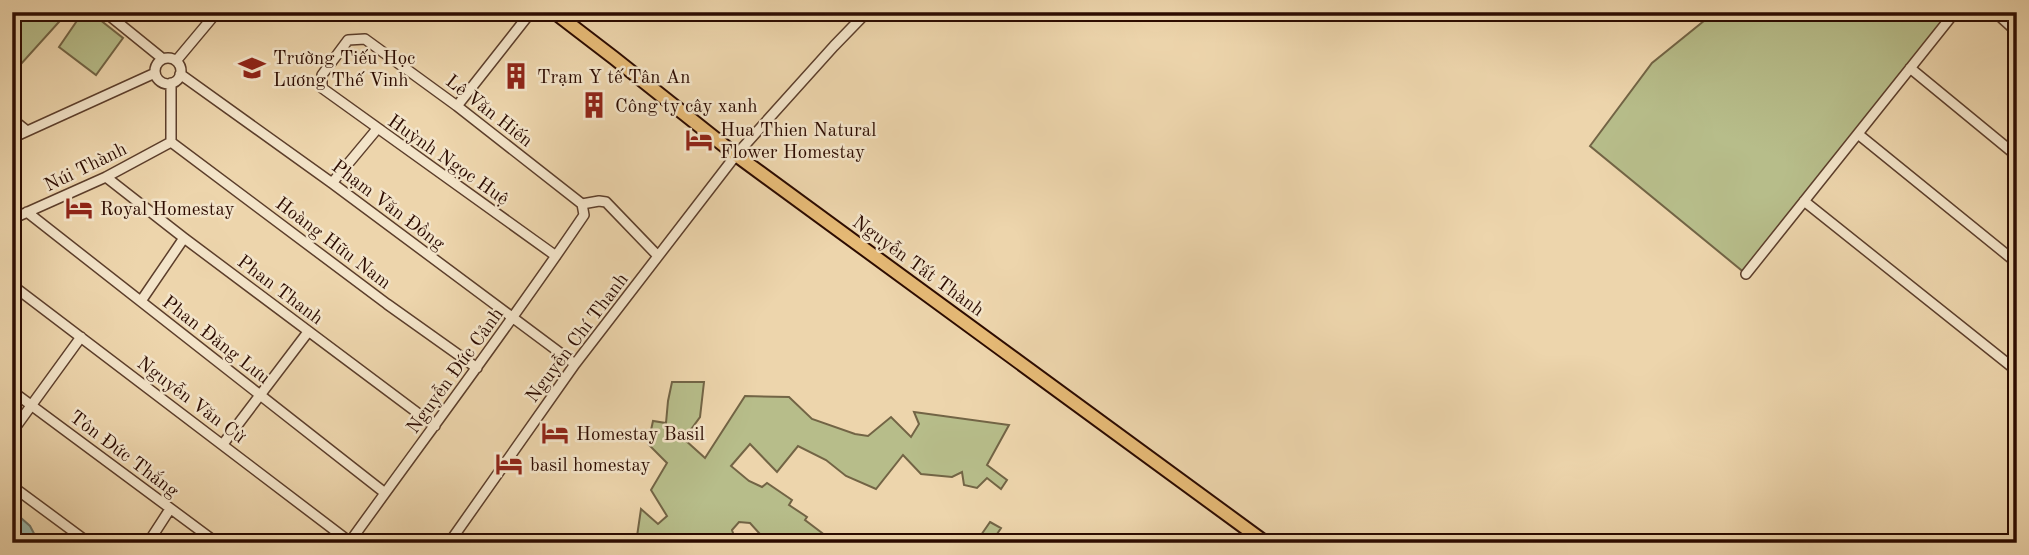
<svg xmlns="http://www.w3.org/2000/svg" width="2029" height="555" viewBox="0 0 2029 555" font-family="'Old Standard TT',serif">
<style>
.green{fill:#b7bd8a;stroke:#726445;stroke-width:2}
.water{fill:#99b8ac;stroke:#6d7367;stroke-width:2}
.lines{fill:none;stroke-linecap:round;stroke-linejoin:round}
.minor-casing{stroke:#5c3e2b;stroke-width:12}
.major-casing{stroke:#2c0b00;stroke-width:16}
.minor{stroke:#f3e4c9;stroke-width:9}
.major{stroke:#e6ba76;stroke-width:12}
.labels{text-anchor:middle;stroke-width:5;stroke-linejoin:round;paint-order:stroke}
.poi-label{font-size:19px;fill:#2c0b00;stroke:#f3e4c9;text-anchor:start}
.street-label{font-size:19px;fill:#2c0b00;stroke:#f3e4c9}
</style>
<rect width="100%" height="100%" fill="#edd5ac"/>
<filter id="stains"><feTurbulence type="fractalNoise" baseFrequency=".00286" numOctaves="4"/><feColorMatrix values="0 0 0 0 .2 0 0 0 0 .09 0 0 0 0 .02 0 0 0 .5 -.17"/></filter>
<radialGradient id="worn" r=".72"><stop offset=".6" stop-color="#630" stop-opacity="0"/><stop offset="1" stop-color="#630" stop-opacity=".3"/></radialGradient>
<!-- green -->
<path class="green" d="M12 12H68L12 74Z
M83 12H90L123 38 96 75 59 47Z
M1715 12H1955L1746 274 1590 146 1652 63Z
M672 382H704L700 417 684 439 705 458 745 396 789 397 812 419 855 434 868 436 891 417 911 437 919 424 914 412 1009 425 987 465 1007 480 1001 489 987 478 977 488 964 485 962 472 952 477 921 474 903 455 876 489 846 476 826 460 798 446 777 472 750 444 731 466 749 481 762 487 767 483 792 500 789 505 807 517 805 520 830 539 825 543H768L750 523 739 522 732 530 734 536 728 543H636L641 509 658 524 667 516 651 490 667 463 648 444 653 421 666 423 668 401Z
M990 522 1001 528 991 543H970L979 538Z"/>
<!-- water -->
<path class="water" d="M12 510 30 526 39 543H12Z"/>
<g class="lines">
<defs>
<path id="minor" d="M105 12 163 59
M1995 12 2017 32
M155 71a13 13 0 1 1 26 0a13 13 0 1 1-26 0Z
M176 61 217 12
M1910 68 2017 156
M180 74 332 183 575 364
M171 83V142
M457 106 531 12
M12 119 27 131
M1858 134 2017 263
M12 138 155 73
M171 142 387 304 477 368
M106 177 184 238 435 426
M332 183 377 129
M1804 201 2017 371
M582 204 599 201 606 202 658 256
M27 212 385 493
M12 219 106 177 171 142
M1746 274 1955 12
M12 285 350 542
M141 301 184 238
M12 391 217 543
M12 432 81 337
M223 444 308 332
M12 486 89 543
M148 543 170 509
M349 543C428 433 509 326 584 215L582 204 457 106 365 39 348 40 322 75V88L556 256
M449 543 575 364 736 155 834 46 867 12"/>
<path id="major" d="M554 12 614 58 736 155 1266 543"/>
</defs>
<!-- minor casing -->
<use href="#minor" class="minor-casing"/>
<!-- major casing -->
<use href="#major" class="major-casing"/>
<!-- minor -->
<use href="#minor" class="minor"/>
<!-- major -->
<use href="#major" class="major"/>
</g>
<!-- icons -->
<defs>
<symbol id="school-bare" viewBox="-9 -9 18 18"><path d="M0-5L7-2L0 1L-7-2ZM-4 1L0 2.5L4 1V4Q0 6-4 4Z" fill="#8f2418" stroke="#f3e4c9" stroke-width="2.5" paint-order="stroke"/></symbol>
<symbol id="building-bare" viewBox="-9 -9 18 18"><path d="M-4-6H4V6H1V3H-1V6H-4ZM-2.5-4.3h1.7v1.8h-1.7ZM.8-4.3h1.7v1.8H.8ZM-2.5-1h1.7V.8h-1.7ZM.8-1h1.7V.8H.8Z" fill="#8f2418" stroke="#f3e4c9" stroke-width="2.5" paint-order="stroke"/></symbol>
<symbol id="hotel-bare" viewBox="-9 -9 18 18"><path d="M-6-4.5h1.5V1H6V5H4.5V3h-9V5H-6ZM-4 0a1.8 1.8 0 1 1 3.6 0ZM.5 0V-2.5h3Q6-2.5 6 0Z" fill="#8f2418" stroke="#f3e4c9" stroke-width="2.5" paint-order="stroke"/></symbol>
</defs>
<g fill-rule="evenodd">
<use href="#school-bare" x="233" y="49" width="38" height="38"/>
<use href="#building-bare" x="497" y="57" width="38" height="38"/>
<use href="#building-bare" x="575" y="86" width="38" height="38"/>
<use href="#hotel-bare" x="680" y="121" width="38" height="38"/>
<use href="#hotel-bare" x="60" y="189" width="38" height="38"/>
<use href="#hotel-bare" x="536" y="414" width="38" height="38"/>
<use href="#hotel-bare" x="490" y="445" width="38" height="38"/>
</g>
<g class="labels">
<!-- poi labels -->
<g class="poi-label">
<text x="273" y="64">Trường Tiếu Học<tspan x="273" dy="22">Lương Thế Vinh</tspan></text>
<text x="537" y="83">Trạm Y tế Tân An</text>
<text x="615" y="112">Công ty cây xanh</text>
<text x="720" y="136">Hua Thien Natural<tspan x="720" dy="22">Flower Homestay</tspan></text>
<text x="100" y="215">Royal Homestay</text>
<text x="576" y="440">Homestay Basil</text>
<text x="530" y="471">basil homestay</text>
</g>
<!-- street labels -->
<g class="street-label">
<text transform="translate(490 110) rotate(38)" y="7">Lê Văn Hiến</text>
<text transform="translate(449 159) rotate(35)" y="7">Huỳnh Ngọc Huệ</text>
<text transform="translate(85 166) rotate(-26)" y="7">Núi Thành</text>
<text transform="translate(389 204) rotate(37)" y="7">Phạm Văn Đồng</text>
<text transform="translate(334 242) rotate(37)" y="7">Hoàng Hữu Nam</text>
<text transform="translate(919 265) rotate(36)" y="7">Nguyễn Tất Thành</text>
<text transform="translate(281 289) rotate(37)" y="7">Phan Thanh</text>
<text transform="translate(576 337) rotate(-53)" y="7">Nguyễn Chí Thanh</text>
<text transform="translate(217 339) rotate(38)" y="7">Phan Đăng Lưu</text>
<text transform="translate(454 370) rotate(-54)" y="7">Nguyễn Đức Cảnh</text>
<text transform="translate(192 399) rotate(37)" y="7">Nguyễn Văn Cừ</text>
<text transform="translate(125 453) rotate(37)" y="7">Tôn Đức Thắng</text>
</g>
</g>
<!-- margin -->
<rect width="2029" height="555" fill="none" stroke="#edd5ac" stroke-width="42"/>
<rect x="14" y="14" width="2001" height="527" fill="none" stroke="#2c0b00" stroke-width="3.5"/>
<rect x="21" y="21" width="1987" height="513" fill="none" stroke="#2c0b00" stroke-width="2"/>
<rect width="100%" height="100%" filter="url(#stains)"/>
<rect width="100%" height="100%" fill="url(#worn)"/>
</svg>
